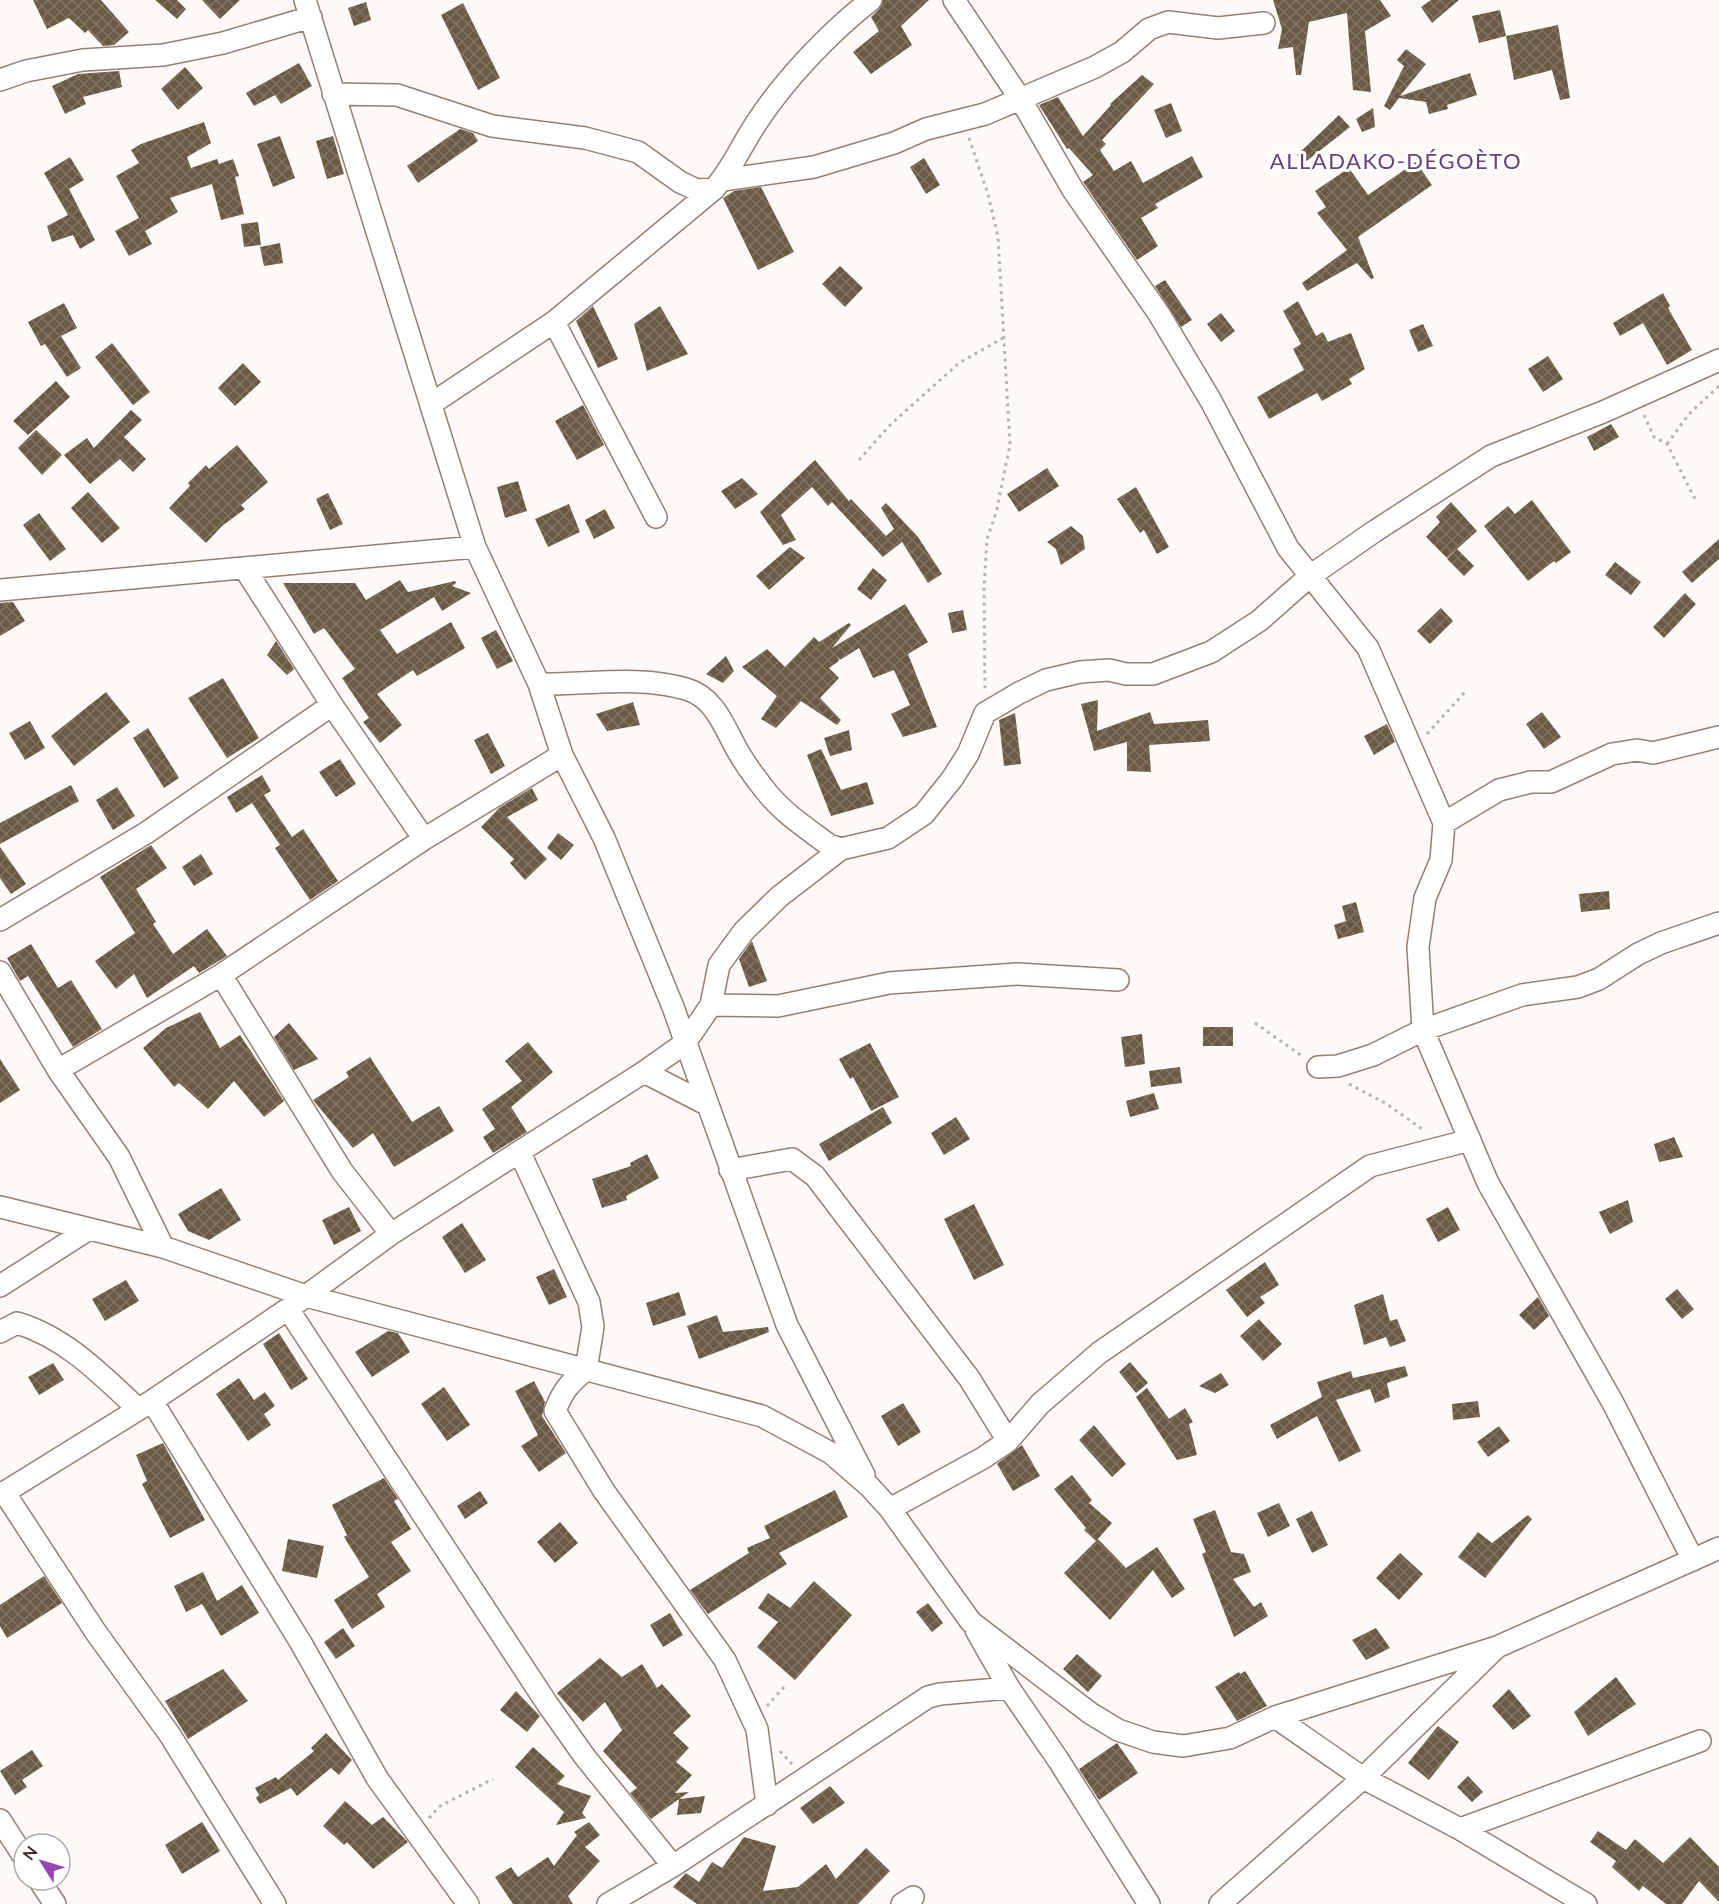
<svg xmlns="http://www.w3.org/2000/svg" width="1719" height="1904" viewBox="0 0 1719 1904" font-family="Lato,sans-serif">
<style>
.building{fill:url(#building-cross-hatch)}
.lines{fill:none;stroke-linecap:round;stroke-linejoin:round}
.minor-casing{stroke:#957f72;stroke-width:24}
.path{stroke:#b9b2af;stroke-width:3;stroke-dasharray:3 4.5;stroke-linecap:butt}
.minor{stroke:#fff;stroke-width:21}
.labels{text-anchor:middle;stroke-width:6;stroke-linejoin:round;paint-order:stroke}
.quarter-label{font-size:22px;letter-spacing:1.5px;fill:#69417a;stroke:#fff}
</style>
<defs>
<pattern id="building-cross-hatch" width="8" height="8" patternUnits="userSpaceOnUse" patternTransform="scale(1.5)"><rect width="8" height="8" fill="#6a5a43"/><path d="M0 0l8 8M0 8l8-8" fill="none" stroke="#807462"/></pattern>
</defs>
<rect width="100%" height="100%" fill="#fef9f6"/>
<!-- building -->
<path class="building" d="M33 0H101L129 32 114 45 103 46 88 30 85 33 69 18 47 29Z
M155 0H177L186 9 177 19Z
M202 0H240L220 19Z
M883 0H929L901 26 912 45 871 74 853 52 879 31 871 17 879 9Z
M1273 0H1380L1391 16 1365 31 1371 92 1353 90 1347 13 1309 22 1301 75H1296L1293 47 1278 49 1282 29Z
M1431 0H1459L1432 23 1421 7Z
M366 2 371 20 354 26 348 8Z
M463 3 500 78 478 90 441 15Z
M1500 10 1506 36 1479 43 1472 16Z
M1558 25 1570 98 1560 100 1552 70 1514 80 1506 36Z
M1406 49 1426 64 1400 96 1470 73 1477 95 1447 105 1448 109 1429 114 1426 102 1399 98 1390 110 1384 106 1404 66 1397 60Z
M299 63 312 86 281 104 275 95 254 106 246 93Z
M185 67 203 88 178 110 161 89Z
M119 71 122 87 83 97 86 104 65 114 52 86 78 74Z
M1142 75 1154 84 1102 140 1106 144 1100 150 1114 171 1131 161 1143 183 1192 156 1203 177 1155 204 1158 208 1141 218 1158 246 1137 260 1083 182 1093 175 1069 148 1067 149 1039 105 1058 97 1083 136 1111 105 1110 104Z
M1171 103 1182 131 1166 138 1154 110Z
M1373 108 1375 127 1362 132 1356 119Z
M1339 115 1350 127 1304 163 1297 155Z
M204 122 211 143 187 157 191 168 217 159 219 164 233 159 239 176 235 177 244 214 221 220 212 184 170 198 178 212 145 231 152 244 129 256 115 231 139 218 116 176 139 163 131 150 141 144Z
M460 129 473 133 478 141 418 183 407 166Z
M280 136 295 178 273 187 257 144Z
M333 136 344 174 327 179 316 141Z
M70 157 84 180 69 189 95 240 80 249 73 235 52 242 47 226 68 215 44 173Z
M924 158 940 185 926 194 910 167Z
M1416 162 1432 185 1358 237 1374 278 1371 279 1357 263 1307 291 1302 283 1347 250 1317 213 1326 207 1315 191 1349 168 1368 195Z
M761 187 794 252 758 270 723 198 734 191Z
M258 222 261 245 244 247 241 224Z
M280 243 283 263 264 266 260 247Z
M840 266 863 288 845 307 822 284Z
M1165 280 1192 320 1181 327 1155 286Z
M1663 293 1670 306 1668 308 1692 350 1667 365 1643 323 1620 336 1613 323Z
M1298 301 1316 336 1323 332 1328 342 1351 333 1365 369 1349 379 1352 384 1322 401 1317 393 1269 419 1257 397 1304 370 1293 349 1301 344 1283 311Z
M64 303 77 328 61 336 81 368 67 377 45 344 41 346 28 322Z
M593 306 618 359 598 368 576 321Z
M660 306 688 354 647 371 634 324Z
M1221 313 1235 331 1221 342 1207 324Z
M1423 324 1433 346 1418 352 1409 330Z
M112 343 150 392 133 405 95 357Z
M1548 356 1563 379 1543 392 1528 369Z
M243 363 261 382 235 406 218 388Z
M56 381 70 397 28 435 13 421Z
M583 405 604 445 577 460 555 421Z
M131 410 142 420 124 437 146 459 133 472 120 459 90 484 64 455 87 438 94 448Z
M1611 424 1619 437 1594 451 1587 437Z
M36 430 62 455 42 475 18 448Z
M237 445 268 482 241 505 245 509 222 526 206 543 169 508 190 486 188 483 206 465 209 469Z
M815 460 849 501 851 499 886 536 894 529 881 508 886 503 918 537 942 574 928 583 902 542 883 557 832 502 828 506 812 487 781 515 796 540 783 545 760 512Z
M1047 468 1059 486 1019 512 1007 494Z
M742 478 758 494 735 509 721 491Z
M518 481 527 511 505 518 497 487Z
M1136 487 1169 547 1157 554 1144 530 1140 533 1117 499Z
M88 492 120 528 102 543 71 508Z
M328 493 343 524 330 530 316 499Z
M1532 500 1571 552 1556 563 1554 561 1528 581 1484 526 1508 506 1515 514Z
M1451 502 1477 531 1447 558 1426 537 1440 522 1436 517Z
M569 504 580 532 548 547 535 519Z
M605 509 615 528 594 539 585 520Z
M39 513 66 549 50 561 23 525Z
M1071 526 1083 536 1085 549 1061 565 1056 549 1047 542Z
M1719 539V559L1692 583 1682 572Z
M790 547 805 558 769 590 756 576Z
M1457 549 1474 566 1464 576 1447 559Z
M1615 562 1641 582 1631 595 1605 575Z
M873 568 887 580 871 600 857 589Z
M400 580 408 592 455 581 456 583 452 586 471 593 442 611 434 597 380 630 397 654 451 622 465 648 417 676 413 670 377 694 402 725 380 743 363 722 369 718 342 678 355 669 324 628 314 634 283 583H355L366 600Z
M1685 593 1696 604 1664 638 1653 627Z
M13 602 25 621 0 636V603Z
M905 604 928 642 908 654 937 727 903 737 891 714 910 705 894 670 873 678 859 648 840 660 838 657 839 661 829 668 839 678 820 698 841 720 837 725 801 701 776 728 761 719 777 696 742 667 767 649 785 667 814 637 819 642 849 623 851 625 832 648Z
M1441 608 1453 621 1430 644 1417 631Z
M963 610 967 630 952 633 948 613Z
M496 630 513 661 497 669 481 638Z
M276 641 294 669 287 675 267 655Z
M726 656 734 671 723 683 706 674Z
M223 678 259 738 227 758 188 698Z
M106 692 130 722 74 766 51 736Z
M1098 700 1097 731 1150 712 1154 724 1208 720 1210 741 1149 745 1151 772 1127 771V742L1094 751 1081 704Z
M633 702 640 725 607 731 596 714Z
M1542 712 1561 737 1544 749 1526 724Z
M1015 713 1021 764 1004 766 999 720Z
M30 721 45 748 25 760 9 733Z
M1387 724 1395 742 1374 755 1364 736Z
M148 728 179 778 164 788 133 738Z
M849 730 852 750 830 756 824 738Z
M488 733 505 766 491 774 474 740Z
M821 749 841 790 867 782 874 804 831 816 807 755Z
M340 759 356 784 336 797 319 772Z
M262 775 271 791 264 795 292 837 303 829 338 881 310 900 275 848 280 845 252 803 236 813 227 797Z
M71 785 79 801 0 844V823Z
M117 787 135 816 113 830 96 800Z
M532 788 538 800 507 817 547 859 525 880 510 863 514 859 481 827 499 808Z
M558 833 574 845 561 860 547 848Z
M151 845 167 868 136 889 156 922 153 924 173 954 207 929 227 956 199 973 194 966 147 998 134 974 116 989 95 961 135 933 100 877Z
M0 847 26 884 11 894 0 878Z
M201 854 213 874 194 886 182 867Z
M1609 891 1610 909 1581 912 1579 894Z
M1356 902 1364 932 1338 939 1334 925 1346 921 1342 906Z
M752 941 767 981 749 987 739 959Z
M31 944 58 988 71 980 102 1029 73 1047 28 976 20 981 7 958Z
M200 1012 220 1048 240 1035 284 1101 264 1117 234 1081 208 1109 179 1083 174 1087 143 1048 166 1028Z
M289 1023 318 1059 294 1070 274 1037Z
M1203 1027H1233V1046H1203Z
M1142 1034 1145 1064 1125 1067 1121 1037Z
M528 1042 553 1072 511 1107 527 1132 493 1153 483 1137 495 1129 482 1109 522 1081 505 1061Z
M870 1043 899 1097 871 1111 853 1077 850 1079 839 1059Z
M370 1057 412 1122 439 1106 454 1131 394 1167 373 1133 353 1148 313 1100 349 1077 346 1072Z
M0 1059 20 1090 0 1103Z
M1180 1067 1182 1083 1151 1087 1149 1071Z
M1154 1093 1159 1109 1130 1117 1126 1101Z
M883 1107 892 1123 829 1161 819 1144Z
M956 1117 970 1139 944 1155 931 1133Z
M1674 1137 1683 1157 1659 1162 1654 1144Z
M647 1154 659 1178 626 1196 627 1200 602 1208 592 1179 631 1166 630 1163Z
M221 1188 241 1220 209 1240 188 1231 178 1214Z
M1628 1200 1633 1222 1610 1234 1599 1212Z
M974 1204 1004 1265 974 1280 944 1219Z
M349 1207 361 1231 334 1245 322 1220Z
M1448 1207 1460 1230 1438 1242 1426 1219Z
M462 1223 486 1260 465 1273 442 1237Z
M1265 1262 1279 1285 1260 1297 1265 1303 1247 1317 1226 1290Z
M554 1269 567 1297 549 1305 536 1277Z
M126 1280 139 1301 105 1321 92 1299Z
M1677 1289 1694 1309 1682 1319 1665 1299Z
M679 1292 686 1315 653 1326 646 1303Z
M1383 1294 1390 1321 1397 1319 1406 1341 1390 1347 1386 1337 1364 1345 1354 1305Z
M1538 1297 1549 1316 1534 1330 1519 1315Z
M717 1315 723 1332 768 1327 769 1332 699 1359 687 1326Z
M1259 1319 1282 1344 1263 1361 1240 1336Z
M388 1331 398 1333 410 1352 372 1377 355 1352Z
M279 1333 308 1379 291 1390 263 1344Z
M1130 1362 1148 1383 1136 1393 1119 1372Z
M53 1363 64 1380 39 1395 28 1377Z
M1405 1366 1408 1376 1387 1383 1390 1397 1375 1403 1370 1389 1336 1400 1361 1451 1339 1462 1317 1416 1277 1439 1270 1425 1322 1397 1317 1382 1351 1371 1353 1378Z
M1221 1373 1229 1385 1215 1393 1199 1386Z
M239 1378 254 1400 265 1392 275 1406 264 1414 271 1425 248 1441 216 1394Z
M534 1381 545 1402 542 1416 566 1453 539 1472 521 1446 538 1435 515 1391Z
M444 1387 470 1425 447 1441 421 1404Z
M1147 1388 1169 1419 1185 1408 1193 1422 1189 1424 1197 1455 1177 1460 1136 1397Z
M1478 1401 1480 1417 1453 1420 1452 1404Z
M903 1403 921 1432 898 1446 881 1416Z
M1094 1425 1126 1464 1112 1477 1079 1440Z
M1499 1426 1510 1441 1488 1457 1477 1442Z
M163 1443 205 1520 170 1538 142 1484 147 1481 136 1455Z
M1022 1445 1040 1476 1013 1491 997 1464Z
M1072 1475 1092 1500 1089 1503 1112 1523 1096 1541 1084 1530 1086 1528 1054 1489Z
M384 1478 398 1499 394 1501 411 1529 391 1542 411 1571 377 1594 385 1607 352 1629 334 1600 369 1577 344 1537 347 1535 332 1505Z
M835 1490 848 1517 779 1553 787 1564 708 1614 690 1590 749 1553 747 1548 770 1538 764 1526Z
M480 1491 488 1503 465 1519 457 1506Z
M1279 1503 1290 1526 1268 1537 1257 1513Z
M1215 1510 1231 1552 1244 1554 1251 1572 1233 1579 1254 1607 1261 1602 1268 1616 1234 1637 1202 1554 1206 1552 1193 1519Z
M1312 1511 1328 1545 1312 1553 1296 1519Z
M1528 1515 1532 1519 1485 1578 1458 1557 1478 1532 1492 1543Z
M560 1522 578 1543 555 1563 537 1542Z
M288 1539 324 1546 317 1578 282 1571Z
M1098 1539 1126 1568 1157 1547 1185 1589 1172 1598 1153 1570 1110 1620 1064 1573Z
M1400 1553 1423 1574 1399 1600 1376 1578Z
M203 1572 217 1601 242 1585 259 1613 221 1636 202 1604 186 1612 174 1586Z
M44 1576 62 1603 7 1638 0 1626V1605Z
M814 1581 852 1615 795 1680 757 1647 778 1622 758 1608 768 1593 790 1608Z
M928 1603 943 1623 932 1632 916 1612Z
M670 1613 683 1635 663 1647 650 1625Z
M343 1628 355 1646 336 1659 324 1642Z
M1376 1628 1390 1648 1366 1660 1352 1640Z
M1077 1654 1102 1676 1088 1692 1063 1669Z
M600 1658 622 1677 642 1664 657 1688 662 1684 691 1716 673 1733 689 1748 676 1762 692 1775 675 1793 689 1792 651 1819 630 1793 637 1788 603 1751 622 1730 605 1702 583 1722 557 1693Z
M223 1669 248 1701 188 1739 165 1701Z
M1245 1671 1267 1706 1237 1721 1215 1687 1239 1672 1240 1674Z
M1616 1677 1636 1704 1588 1736 1574 1712Z
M1509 1689 1531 1716 1513 1730 1492 1706Z
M516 1691 540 1716 527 1732 500 1710Z
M1438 1726 1459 1742 1429 1780 1408 1763Z
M326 1733 352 1760 339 1775 331 1768 297 1796 291 1788 260 1804 256 1798 259 1795 255 1788 276 1777 278 1780 314 1751 311 1748Z
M1117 1743 1138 1773 1099 1800 1079 1769Z
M533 1747 565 1776 557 1784 591 1796 582 1813 586 1818 556 1825 564 1812 515 1767Z
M32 1750 43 1766 22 1780 27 1787 15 1795 0 1771Z
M1468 1776 1483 1792 1472 1802 1457 1787Z
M830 1786 845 1803 813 1824 800 1808Z
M705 1796 701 1813 677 1815 679 1799Z
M345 1801 372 1825 383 1817 408 1842 373 1869 347 1842 344 1845 323 1826Z
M202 1822 220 1851 182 1874 165 1845Z
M589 1822 600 1835 585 1847 600 1861 568 1896 573 1904H513L495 1877 511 1867 518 1877 548 1857 554 1866 577 1835 574 1832Z
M1598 1831 1626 1850 1635 1839 1663 1863 1690 1837 1719 1867V1902L1699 1881 1682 1904H1666L1643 1886 1639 1891 1612 1867 1616 1861 1590 1842Z
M744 1837 776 1846 763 1891 798 1887 826 1864 836 1879 866 1848 890 1871 858 1904H697L673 1887 686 1873 699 1882 712 1862 722 1868Z"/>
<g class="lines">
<defs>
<path id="minor" d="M305 0 475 547 539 684 562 755 604 838 673 1007 787 1325 864 1475
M954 0 1021 100 1073 190 1159 314 1211 401 1288 548 1368 648 1444 823 1441 860 1425 898 1418 947 1423 1030 1488 1183 1613 1403 1693 1560
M0 80 26 71 83 60 163 55 223 43 311 17
M333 94 397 95 492 126 585 138 638 152 680 182 697 190 714 189
M723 180 814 167 894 143 926 129 985 114 1095 67 1122 52 1149 29 1168 22 1218 28 1264 23
M554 322 656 517
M431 404 554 322 714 189C732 169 742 144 757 122 785 79 831 31 871 0
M245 569 332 705 424 839
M0 590 475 547
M539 684C586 685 640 675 686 689 718 698 726 734 742 758 750 771 760 784 769 795 786 815 809 830 829 845L841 849 888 838 924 814 952 779 968 754 985 713 1019 693 1046 680 1080 672 1109 670 1126 674H1153L1211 652 1259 621 1310 576 1375 531 1491 456 1603 412 1719 360
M1444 823 1499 790 1531 782H1551L1612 754 1637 750 1653 753 1719 737
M0 920 146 833 332 705
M0 972 58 1070
M221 975 342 1171 391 1234 644 1072 685 1043 711 1005 719 965 744 931 780 896 841 849
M711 1005 778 1006 889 983 1017 974 1118 980
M1318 1067 1338 1066 1373 1055 1423 1030 1522 995 1578 987 1599 979 1638 954 1661 943 1719 923
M644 1072 708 1105
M520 1153 589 1302 593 1327 586 1370C570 1382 562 1392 555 1411L604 1491 725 1660 757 1729 767 1805
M730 1170 792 1159 815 1176 969 1378 1008 1441
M0 1207 163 1247 306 1296 762 1416 831 1453 869 1486 890 1509 971 1622 1090 1713 1118 1730 1153 1742 1183 1746 1230 1738 1275 1717 1497 1647
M163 1247 119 1157 58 1070 221 975 424 839 562 755
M0 1286 89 1229
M288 1309 548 1705 585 1757 673 1866
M0 1332 17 1323C65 1337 102 1375 138 1409
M152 1401 301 1643 377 1778 468 1904
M4 1492 95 1631 170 1735 275 1904
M0 1495 152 1401 288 1309 391 1234
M890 1509 983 1458 1008 1441 1040 1404 1099 1353 1370 1166 1470 1140
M976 1630 1009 1688 1059 1761 1149 1904
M1275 1717 1363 1778 1460 1829 1586 1904
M0 1820 24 1857
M1460 1829 1700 1741
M39 1880 55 1904
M608 1904 673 1866 928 1697 940 1694 1009 1688
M902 1904 913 1897
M1220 1904 1363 1778 1497 1647 1719 1548"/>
</defs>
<!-- minor casing -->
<use href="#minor" class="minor-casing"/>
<!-- path -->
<path class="path" d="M969 138 988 194 998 237 1010 445 996 513 987 539 984 587 985 691
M1644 415 1654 437 1667 444 1697 503
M1667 444 1689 414 1719 386
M859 460 891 424 959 363 1003 338
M1427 734 1465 692
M1255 1023 1302 1056
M1349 1084 1385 1103 1425 1131
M767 1706 785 1686
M780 1751 792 1764
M429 1818 440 1806 493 1779"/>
<!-- minor -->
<use href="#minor" class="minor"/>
</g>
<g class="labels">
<!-- quarter labels -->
<g class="quarter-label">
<text x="1396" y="169">ALLADAKO-DÉGOÈTO</text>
</g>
</g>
<!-- north arrow -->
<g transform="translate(42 1862) rotate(307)"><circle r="28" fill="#ffffff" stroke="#afaba9" stroke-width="1.5"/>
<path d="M0-4.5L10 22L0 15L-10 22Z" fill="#9645b5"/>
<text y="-9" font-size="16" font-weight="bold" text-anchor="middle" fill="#372e29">N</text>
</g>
</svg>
